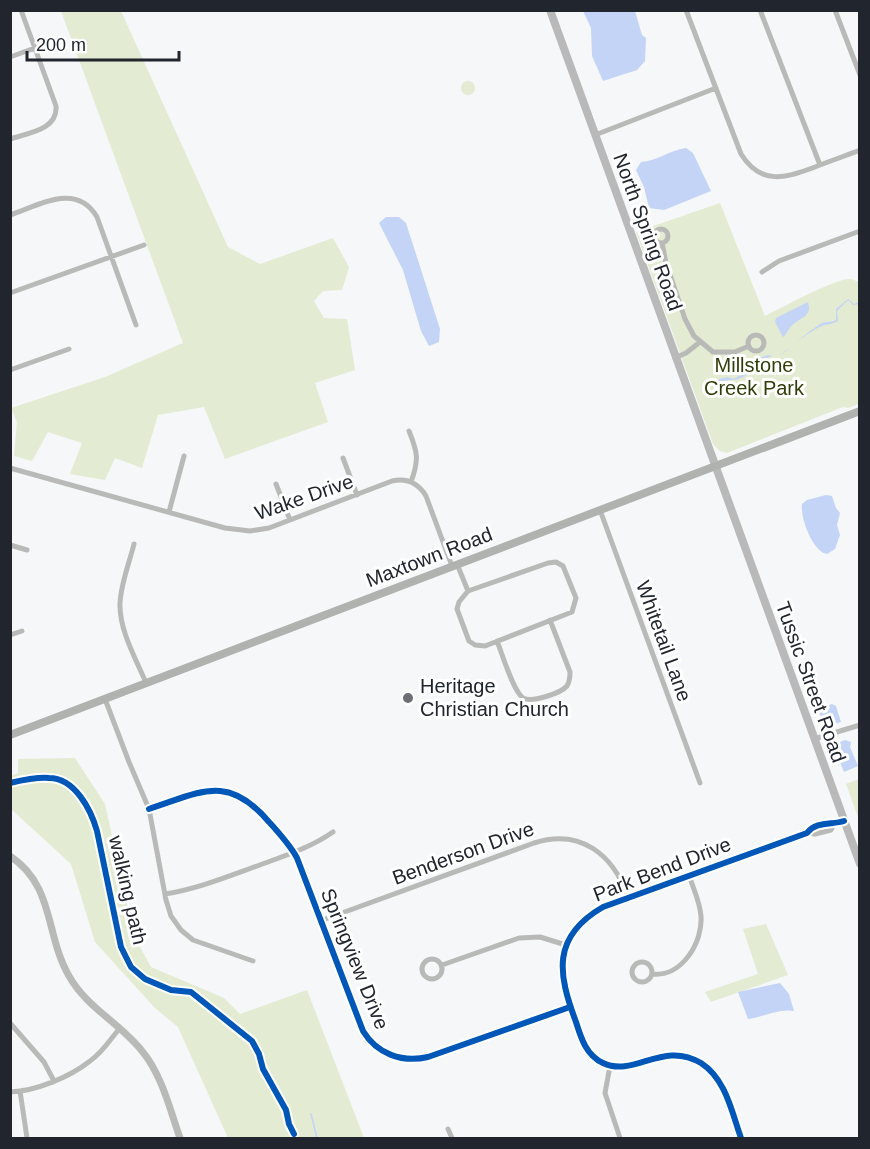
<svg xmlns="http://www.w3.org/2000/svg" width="870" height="1149" viewBox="0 0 870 1149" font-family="Arial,sans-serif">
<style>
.green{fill:#e3ebd2}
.water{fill:#c3d4f6}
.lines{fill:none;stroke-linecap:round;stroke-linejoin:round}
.stream{stroke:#c3d4f6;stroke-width:1.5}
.minor{stroke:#b9bab8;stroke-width:5}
.tertiary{stroke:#b9bab8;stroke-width:7}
.secondary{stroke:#b8b9b8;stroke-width:8}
.primary{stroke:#b0b2b0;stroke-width:8}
.cycleway-casing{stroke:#fff;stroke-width:10}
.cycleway{stroke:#0057b8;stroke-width:6}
.poi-dot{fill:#6b6e75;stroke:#fff;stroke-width:2}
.labels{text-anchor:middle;stroke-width:6;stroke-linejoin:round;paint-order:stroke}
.street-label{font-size:20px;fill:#20252e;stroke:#fff}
.park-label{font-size:20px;fill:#323d0a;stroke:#fff}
.poi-label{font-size:20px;fill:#20252e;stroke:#fff;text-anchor:start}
</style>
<rect width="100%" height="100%" fill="#f5f7f9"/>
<!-- green -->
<path class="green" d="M61 11H121L228 247 260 264 333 238 349 267 342 290 323 291 314 301 324 318 347 319 355 370 315 383 328 422 225 459 204 407 158 415 142 468 115 458 105 480 70 474 82 443 48 432 32 461 14 456 17 422 11 408 105 377 183 343Z
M461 88a7 7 0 1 1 14 0a7 7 0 1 1-14 0Z
M720 203 765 316C781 308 836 278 850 279 853 279 856 281 859 282V404L848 408 843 407 727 453 720 451 713 444 636 232Z
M75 758 105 804 134 936 151 967 224 998 240 1014 307 990 364 1138H228L178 1027 155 1008 95 942 71 864 11 809V776L18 773V759Z
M859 779H860L859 820 846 784Z
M766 924 788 975 711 1002 705 992 758 974 743 929Z"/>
<!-- water -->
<path class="water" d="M583 11H635L642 35 646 38 645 61 637 70 603 81 592 56 591 28Z
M686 148 693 153 711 191 664 210 649 208 644 187 636 170 641 162C657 161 670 150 686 148Z
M386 217H399L406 223 440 329 439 342 429 346 421 331 403 270 379 223Z
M848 299 854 304 859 302V304L853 305 849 301H847L837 311 838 321C832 324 831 324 825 325 818 326 799 340 793 345 789 348 785 353 779 355 793 347 806 332 822 323 827 321 831 323 836 320V309Z
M808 302C813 319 797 317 789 329 787 332 786 335 783 337L775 322 776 318Z
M768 355 772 356 755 362C752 375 740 381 727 380L725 390 722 392 716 388 715 385 719 379 728 377 733 379 750 371 755 360Z
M826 495 832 496 836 508 840 513 837 525 840 535 835 549 827 554C813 552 800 518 802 504L807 500Z
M832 704 836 706 841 722 828 726 824 725 819 712 820 708Z
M845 740 851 742 850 747 858 766 844 772 833 745Z
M780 983 789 994 794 1011C780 1008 763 1017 748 1019L738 992Z"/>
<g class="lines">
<!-- stream -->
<path class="stream" d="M311 1114 317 1138"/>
<!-- minor -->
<path class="minor" d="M686 10 741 154C761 186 786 178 815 167 830 161 845 156 860 150
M760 10 820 165
M835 10 860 75
M10 57 35 48
M595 135 716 88
M10 139C28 133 58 130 56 106L21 10
M10 215C40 205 76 182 97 217L136 325
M654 236a7 7 0 1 1 14 0a7 7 0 1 1-14 0Z
M662 243 666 263 685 319 694 336 713 352H735L749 346
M762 272 779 261 860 231
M10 293 144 245
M748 343a8 8 0 1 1 16 0a8 8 0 1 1-16 0Z
M675 358 686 353 700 342
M10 370 69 349
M409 431C418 453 419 460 411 482
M343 458 357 495
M10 468 225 528 250 531 269 528 392 481C406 478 418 483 426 496L452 566
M276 484 290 520
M600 510 700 783
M169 512 184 456
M134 544C129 564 121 583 120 603 119 630 136 659 146 683
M10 545 27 550
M457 564 468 591 459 602 457 609 469 641 475 645 485 646 572 612 576 598 563 566 556 562 548 563 468 591
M10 635 22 631
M497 641C502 653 513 691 523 698 532 703 561 693 567 686 570 681 570 677 570 672L550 620
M105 699 129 762 149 809 166 900 171 916 181 930 193 940 253 961
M814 739 860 725
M149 809C201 792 228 773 269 822 279 833 290 845 297 858L363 1031C377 1054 402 1063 428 1057L570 1007
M807 833 815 834 831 830 834 824
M165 894C197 889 226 877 257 866 284 856 310 848 333 832
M320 921 534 843C580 828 613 854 628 897
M422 969a10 10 0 1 1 20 0a10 10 0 1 1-20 0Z
M632 972a10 10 0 1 1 20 0a10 10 0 1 1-20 0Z
M442 965 519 938 540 937 566 945
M653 974C682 977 703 942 701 916 700 902 693 888 689 875
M10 1023 44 1062 54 1081
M610 1066 605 1093 620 1138
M20 1091 27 1138
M10 1092C36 1091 70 1077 90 1061 102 1053 110 1040 119 1029
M448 1129 452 1138
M741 1138C732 1113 726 1079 701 1063 662 1040 635 1078 603 1063 586 1055 581 1038 576 1022 558 974 551 937 603 907L807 833C816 821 832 825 844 821"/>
<!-- tertiary -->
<path class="tertiary" d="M10 856C55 886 45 935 69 976 87 1008 120 1023 142 1051 162 1075 170 1110 180 1138"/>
<!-- secondary -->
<path class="secondary" d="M550 10 860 864"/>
<!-- primary -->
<path class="primary" d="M10 735 860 411"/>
<defs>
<path id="cycleway" d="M10 783C23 780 36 777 49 778 75 778 91 810 97 831L121 947 131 967 145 979 171 990 191 992 252 1041 259 1054 263 1069 286 1110 289 1124 294 1134
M149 809C201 792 228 773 269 822 279 833 290 845 297 858L363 1031C377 1054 402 1063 428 1057L570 1007
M741 1138C732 1113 726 1079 701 1063 662 1040 635 1078 603 1063 586 1055 581 1038 576 1022 558 974 551 937 603 907L807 833C816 821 832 825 844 821"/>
</defs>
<!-- cycleway casing -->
<use href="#cycleway" class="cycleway-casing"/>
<!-- cycleway -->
<use href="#cycleway" class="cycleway"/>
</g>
<!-- markers -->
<circle class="poi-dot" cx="408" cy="698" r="6"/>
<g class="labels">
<!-- street labels -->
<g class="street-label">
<text transform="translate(648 232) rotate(70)" y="7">North Spring Road</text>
<text transform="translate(304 497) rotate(-19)" y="7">Wake Drive</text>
<text transform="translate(429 557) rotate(-21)" y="7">Maxtown Road</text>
<text transform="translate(664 641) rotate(70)" y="7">Whitetail Lane</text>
<text transform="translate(811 682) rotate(70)" y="7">Tussic Street Road</text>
<text transform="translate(463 853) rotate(-20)" y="7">Benderson Drive</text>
<text transform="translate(662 869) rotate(-21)" y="7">Park Bend Drive</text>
<text transform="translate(128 890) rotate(77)" y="7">walking path</text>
<text transform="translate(355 959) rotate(68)" y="7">Springview Drive</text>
</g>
<!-- park labels -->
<g class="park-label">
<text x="754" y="372">Millstone<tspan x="754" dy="23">Creek Park</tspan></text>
</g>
<!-- poi labels -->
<g class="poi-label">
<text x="420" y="693">Heritage<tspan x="420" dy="23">Christian Church</tspan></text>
</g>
</g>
<!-- border -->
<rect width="870" height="1149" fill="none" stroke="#20252e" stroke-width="24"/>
<!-- scale -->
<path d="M27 51v9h152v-9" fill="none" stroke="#20252e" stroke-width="3"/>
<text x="36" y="51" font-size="18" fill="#20252e" stroke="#ffffff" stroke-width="4.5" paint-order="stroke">200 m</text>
</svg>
